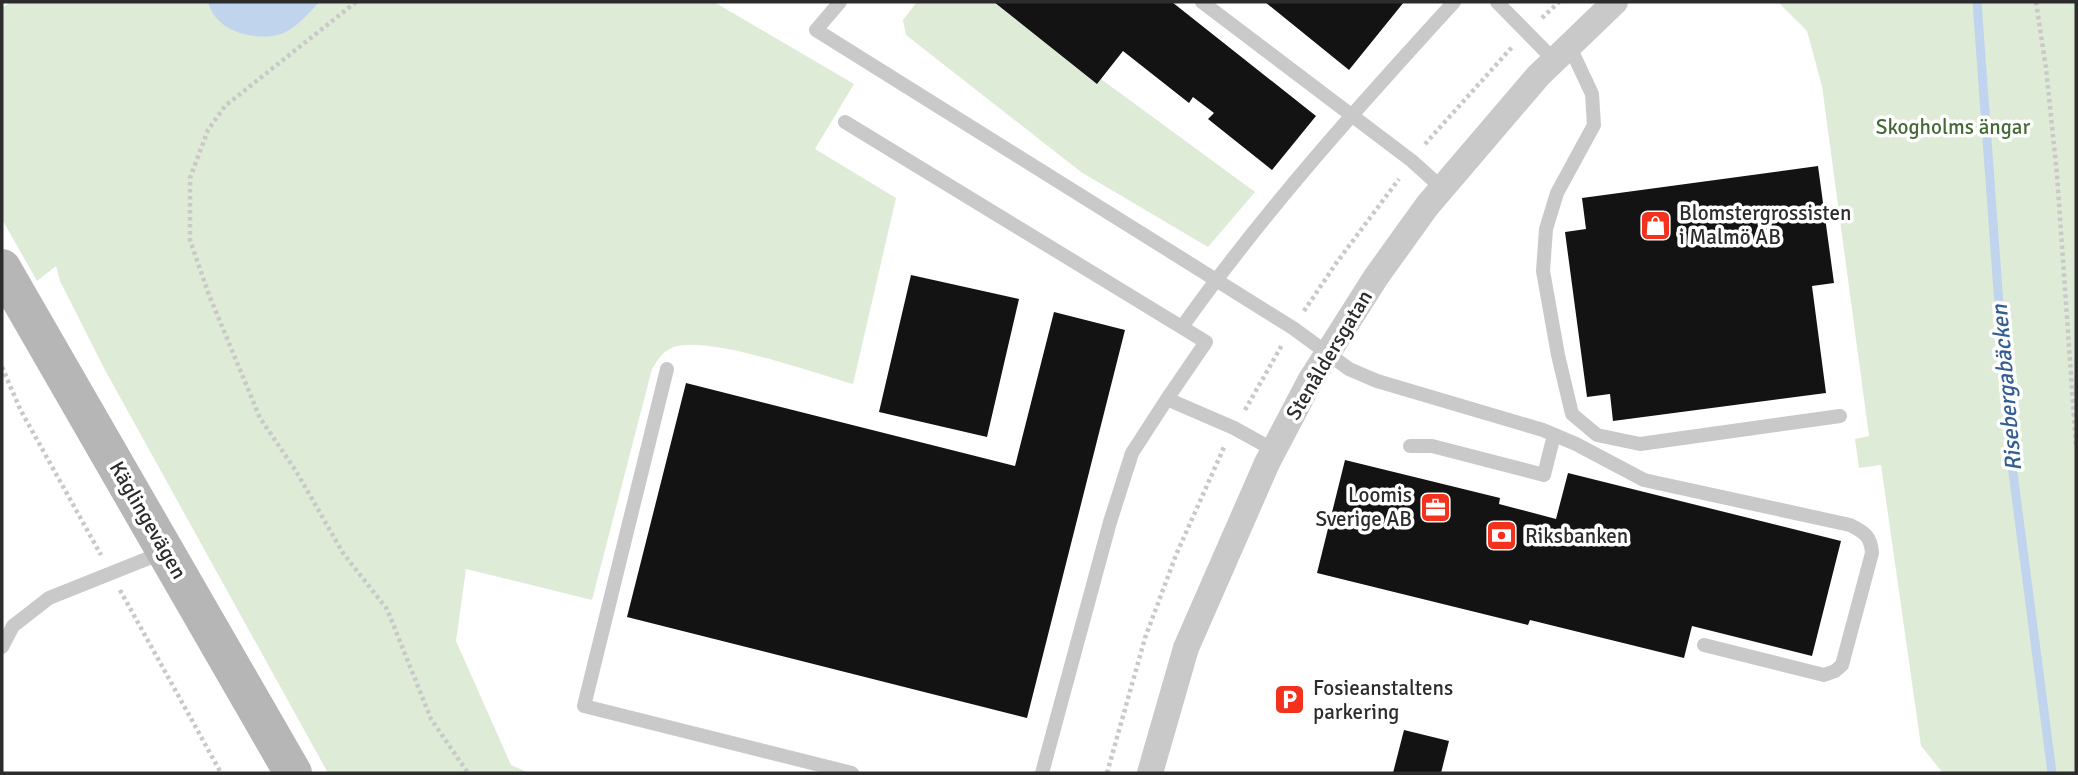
<svg xmlns="http://www.w3.org/2000/svg" width="2078" height="775" viewBox="0 0 2078 775" font-family="Signika,sans-serif">
<style>
.green{fill:#deebd7}
.water{fill:#c1d4ed}
.lines{fill:none;stroke-linecap:round;stroke-linejoin:round}
.stream{stroke:#c1d4ed;stroke-width:9}
.building{fill:#131313}
.path{stroke:#c9c9c9;stroke-width:4.5;stroke-dasharray:3.5 3.5;stroke-linecap:butt}
.service{stroke:#c9c9c9;stroke-width:14}
.minor{stroke:#c9c9c9;stroke-width:26}
.secondary{stroke:#b6b6b6;stroke-width:38}
.labels{text-anchor:middle;stroke-width:7;stroke-linejoin:round;paint-order:stroke}
.park-label{font-size:21px;fill:#456a36;stroke:#fff}
.poi-label{font-size:21px;fill:#2c2c2c;stroke:#fff;text-anchor:start}
.street-label{font-size:21px;fill:#2c2c2c;stroke:#fff}
.water-label{font-size:23px;font-style:italic;fill:#345e93;stroke:#fff}
</style>
<rect width="100%" height="100%" fill="#fff"/>
<!-- green -->
<path class="green" d="M11 2H211L224 23 252 36C282 28 297 25 320 2H714L854 84 815 149 896 198 853 384C814 373 708 335 674 347 663 351 658 359 652 369L592 600 466 569 456 641 511 765 529 773H328L105 370 60 281 56 266 37 281 2 219V8Z
M917 2H996L1255 192 1208 247 1081 172 906 35 903 20Z
M1778 2H2076V773H1943L1921 746 1881 465 1859 468 1855 439 1869 436 1822 86 1807 31Z"/>
<!-- water -->
<path class="water" d="M208 2H320C309 12 296 29 281 34 254 42 215 31 208 2Z"/>
<g class="lines">
<!-- stream -->
<path class="stream" d="M1977 2 2009 442 2052 773"/>
</g>
<!-- building -->
<path class="building" d="M994 2H1172L1316 116 1272 170 1208 119 1214 113 1193 97 1189 103 1123 51 1097 84Z
M1265 2H1404L1349 70Z
M1818 166 1834 283 1812 286 1826 393 1613 421 1610 394 1587 397 1565 232 1586 229 1582 198Z
M911 275 1019 299 987 437 879 412Z
M1054 312 1125 330 1027 718 627 617 686 383 1015 466Z
M1345 460 1500 498 1499 504 1556 519 1568 473 1841 541 1812 656 1692 626 1684 658 1530 620 1528 625 1317 573Z
M1404 730 1449 741 1441 773H1393Z"/>
<g class="lines">
<!-- path -->
<path class="path" d="M356 2 225 106 208 130 190 178V240L209 295 260 418 296 471 343 553 387 609 431 719 468 773
M2036 2 2046 68 2057 175 2076 446
M1542 18 1559 2
M1425 144 1513 46
M1304 311 1337 262 1399 179
M2 367 20 409 101 555
M1245 410 1282 345
M120 590 221 773
M1107 773 1145 638 1176 555 1225 445"/>
<!-- service -->
<path class="service" d="M840 2 816 30 1293 328 1349 369 1377 381 1543 430 1576 444 1644 480 1850 525C1864 532 1871 536 1872 553L1842 665 1835 671 1824 675 1704 645
M1202 2 1412 161 1442 188
M1497 2 1554 60
M1569 45 1592 94 1594 125 1557 193 1546 229 1543 271 1558 355 1572 414 1597 435 1640 444 1840 416
M845 122 1206 342 1167 399
M1182 327C1264 211 1359 106 1454 2
M667 369 584 706 852 773
M1410 446H1432L1544 475 1554 435
M2 647 13 626 49 598 164 552
M1042 773 1110 522 1132 453 1167 399 1234 428 1274 450"/>
<!-- minor -->
<path class="minor" d="M1150 773 1186 648 1267 463 1310 381 1376 277 1427 206 1538 76 1615 2"/>
<!-- secondary -->
<path class="secondary" d="M2 268 293 773"/>
</g>
<!-- icons -->
<defs>
<symbol id="shop-square" viewBox="-11 -11 22 22"><rect x="-9" y="-9" width="18" height="18" rx="4" fill="#f3321d" stroke="#fff"/><path d="M-5-2.5h2.3a2.7 3.5 0 0 1 5.4 0H5L5.5 6h-11ZM-1.5-2.5h3a1.5 2.3 0 0 0-3 0Z" fill="#fff"/></symbol>
<symbol id="office-square" viewBox="-11 -11 22 22"><rect x="-9" y="-9" width="18" height="18" rx="4" fill="#f3321d" stroke="#fff"/><path d="M-6-3h4V-5.5h4V-3h4V5H-6ZM-1-4.5V-3h2v-1.5ZM-6 0V1H6V0Z" fill="#fff"/></symbol>
<symbol id="bank-square" viewBox="-11 -11 22 22"><rect x="-9" y="-9" width="18" height="18" rx="4" fill="#f3321d" stroke="#fff"/><path d="M-6-4H6V4H-6ZM0-2.3a2.3 2.3 0 1 0 0 4.6a2.3 2.3 0 1 0 0-4.6Z" fill="#fff"/></symbol>
<symbol id="parking-square" viewBox="-11 -11 22 22"><rect x="-9" y="-9" width="18" height="18" rx="4" fill="#f3321d" stroke="#fff"/><path d="M-3.5-5.5H1a3.5 3.5 0 0 1 0 7H-1V5.5H-3.5ZM-1-3.4V-.6H.8a1.4 1.4 0 0 0 0-2.8Z" fill="#fff"/></symbol>
</defs>
<g fill-rule="evenodd">
<use href="#shop-square" x="1638" y="208" width="35" height="35"/>
<use href="#office-square" x="1418" y="490" width="35" height="35"/>
<use href="#bank-square" x="1484" y="518" width="35" height="35"/>
<use href="#parking-square" x="1272" y="682" width="35" height="35"/>
</g>
<g class="labels">
<!-- park labels -->
<g class="park-label">
<text x="1953" y="134">Skogholms ängar</text>
</g>
<!-- poi labels -->
<g class="poi-label">
<text x="1679" y="220">Blomstergrossisten<tspan x="1679" dy="24">i Malmö AB</tspan></text>
<text x="1412" y="502" text-anchor="end">Loomis<tspan x="1412" dy="24">Sverige AB</tspan></text>
<text x="1525" y="543">Riksbanken</text>
<text x="1313" y="695">Fosieanstaltens<tspan x="1313" dy="24">parkering</tspan></text>
</g>
<!-- street labels -->
<g class="street-label">
<text transform="translate(1329 355) rotate(-59)" y="7">Stenåldersgatan</text>
<text transform="translate(148 520) rotate(60)" y="7">Käglingevägen</text>
</g>
<!-- water labels -->
<g class="water-label">
<text transform="translate(2006 388) rotate(-95)" y="8">Risebergabäcken</text>
</g>
</g>
<!-- border -->
<rect width="2078" height="775" fill="none" stroke="#2c2c2c" stroke-width="7"/>
</svg>
